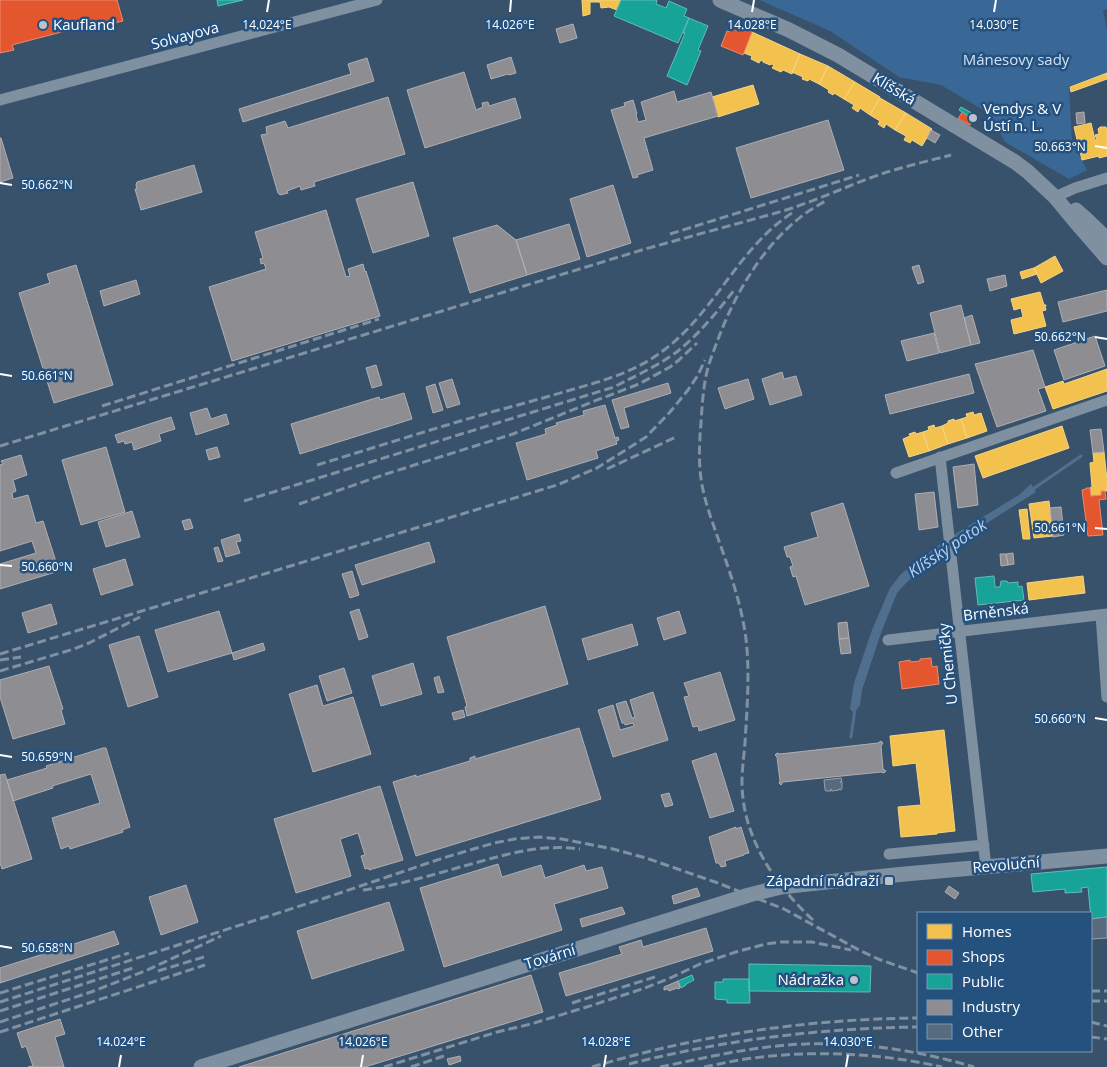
<svg xmlns="http://www.w3.org/2000/svg" width="1107" height="1067" viewBox="0 0 1107 1067" font-family="'Open Sans',sans-serif">
<style>
.green{fill:#3a6896}
.water{fill:#506f8f}
.homes{fill:#f2c14e;stroke:#f6d483}
.shops{fill:#e4572e;stroke:#ec896d}
.public{fill:#17a398;stroke:#5dbfb7}
.industry{fill:#8d8d92;stroke:#afafb3}
.lines{fill:none;stroke-linecap:round;stroke-linejoin:round}
.stream{stroke:#506f8f;stroke-width:3}
.building{fill:#576a7e;stroke:#92a1b0}
.minor{stroke:#7f90a1;stroke-width:11}
.tertiary{stroke:#7f90a1;stroke-width:15}
.rail{stroke:#8091a1;stroke-width:3;stroke-dasharray:9 4;stroke-linecap:butt}
.ticks{fill:none;stroke:#fff;stroke-width:2}
.poi-dot{fill:#bac2cb;stroke:#25517f;stroke-width:2}
.labels{text-anchor:middle;stroke-width:5;stroke-linejoin:round;paint-order:stroke}
.poi-label{font-size:15px;fill:#fff;stroke:#25517f;text-anchor:start}
.street-label{font-size:15px;fill:#fff;stroke:#25517f}
.park-label{font-size:15px;fill:#cfe2f5;stroke:#25517f}
.water-label{font-size:16px;font-style:italic;fill:#b7d3ee;stroke:#25517f}
.ticks-label{font-size:12px;text-anchor:middle;fill:#fff;stroke:#25517f;stroke-width:5;stroke-linejoin:round;paint-order:stroke}
</style>
<rect width="100%" height="100%" fill="#39526b"/>
<!-- green -->
<path class="green" d="M760 0H1107V9L1103 10 1107 30V73L1069 86 1072 142 1087 170 1069 179 1005 142 990 114 941 85 899 77 830 31Z"/>
<!-- water -->
<path class="water" d="M1031 484 1036 492 952 545 908 581 897 593 881 633 862 690 860 705 854 713 850 709 854 683 872 630 890 588 901 574 947 539 1019 495Z"/>
<!-- homes -->
<path class="homes" d="M582 0H621L617 10 609 7 601 8 600 2H590V14L583 16Z
M752 32 800 54 792 74 783 70 781 72 772 68 774 65 771 64 770 65 763 62V61L761 60 759 63 751 59 752 56 744 53Z
M800 54 828 66 819 84 809 79 808 81 802 79 803 77 792 72Z
M828 66 855 82 844 99 834 93 833 95 828 92 829 90 819 84Z
M1107 73V79L1071 92 1070 87Z
M855 82 880 97 870 115 860 108 858 112 852 108 854 105 844 99Z
M753 85 759 104 718 117 712 97Z
M880 98 906 113 895 130 886 124 884 128 878 124 880 121 870 115Z
M906 113 932 129 922 146 912 140 910 143 904 140 906 136 895 130Z
M1091 123 1095 140H1097L1095 135 1099 134 1098 129 1100 127H1106L1107 132V156L1099 158V156L1082 160 1074 127Z
M1055 256 1063 271 1041 283 1034 268Z
M1034 268 1037 274 1022 279 1020 272Z
M1040 292 1044 305H1046V306H1045L1046 310 1042 311 1046 326 1014 334 1011 320 1023 317 1021 308 1014 310 1011 299Z
M1107 369V391L1053 409 1045 387 1063 381 1064 384Z
M973 412 974 415 981 413 987 431 967 438 961 419 967 417 966 414Z
M954 419V421L961 419 967 438 948 444 942 426 948 423V421Z
M934 425 935 428 942 426 948 444 929 451 923 432 929 430 928 427Z
M1062 426 1069 448 983 478 975 456Z
M915 432 916 434 923 432 929 451 909 457 903 439 910 436 909 434Z
M1104 452 1107 480V491H1101V495L1091 496 1090 488 1092 487 1090 463 1094 462 1093 453Z
M1049 501 1053 536 1034 538 1029 504Z
M1027 509 1030 539H1023L1019 510Z
M1083 576 1085 593 1029 600 1027 583Z
M944 730 951 793 955 831 937 833V834L901 837 898 807 921 805 916 763 893 766 890 736Z"/>
<!-- shops -->
<path class="shops" d="M0 0H117L123 21 97 27 96 23 12 45 14 50 0 53Z
M733 24 752 32 743 55 721 46 727 31 730 32Z
M964 109 976 116 970 125 958 119Z
M1086 488H1090L1091 496 1101 495V491H1105L1106 499 1099 500 1103 535 1088 536 1082 490 1086 489Z
M931 658 932 667 937 666 939 684 902 689 899 662 910 660V662L920 661V659Z"/>
<!-- public -->
<path class="public" d="M217 0H243L218 6Z
M621 0H657L656 4 666 8 669 1 687 9 684 16 689 18 678 43 614 16Z
M689 18 708 26 698 50 701 51 687 85 667 76 685 33H683Z
M961 107 977 116 974 122 970 119 971 118 959 110Z
M994 576 995 587H1000L1001 581H1007L1008 583 1018 582V587L1022 586 1024 600 978 605 975 578Z
M1107 867V917L1091 919 1088 887 1081 888 1082 892 1065 893V889L1033 892 1031 874Z
M749 964 871 966 870 992 749 991Z
M692 975 694 980 686 984V985L681 988 678 981Z
M723 979H749L750 1003H727V1000L715 999V982H723Z"/>
<!-- industry -->
<path class="industry" d="M573 24 577 38 560 43 556 29Z
M511 57 516 73 509 75 508 74 491 79 487 65Z
M367 58 374 81 243 122 239 109 351 74 348 64Z
M464 72 476 110 483 107 482 103 488 102 489 106 515 98 521 118 425 148 407 90Z
M674 91 677 102 711 92 718 116 644 138 653 170 637 175 638 177 633 178 611 110 625 106 624 103 633 100 637 114 636 115 638 122 646 120 641 102Z
M388 97 405 154 314 182 315 186 301 190 300 186 287 191 288 193 280 195 278 193 261 135 267 134 266 127 285 121 288 128Z
M1084 112 1085 123 1077 124 1076 113Z
M828 120 844 170 751 198 736 148Z
M931 130 940 135 935 143 927 138Z
M0 138H1L13 178 0 182Z
M194 165 202 192 141 210 135 189H137L136 185 137 182Z
M413 182 429 236 373 253 356 199Z
M613 185 631 243 587 257 570 199Z
M326 210 346 277 350 276 348 269 363 264 365 272 366 271 380 316 232 361 209 287 266 269 264 263 261 264 260 259 263 258 255 232Z
M569 224 580 259 527 275 516 240Z
M497 225 516 240 527 275 470 293 453 238Z
M76 265 113 385 54 403 19 293 50 283 47 274Z
M919 265 924 282 918 284 912 267Z
M1005 275 1007 286 990 291 987 279Z
M136 280 140 294 104 306 100 291Z
M1107 290V311L1063 322 1058 302Z
M961 305 971 345 940 353 930 313Z
M972 315 980 343 971 345 964 318Z
M934 333 939 353 907 361 901 341Z
M1095 336 1105 366 1064 380 1054 350Z
M1033 350 1045 387 1038 389 1046 411 997 427 975 364Z
M376 365 382 385 372 388 366 368Z
M782 372 784 379 796 376 802 395 770 405 762 379Z
M969 374 974 393 890 414 885 395Z
M452 379 460 404 447 408 439 383Z
M748 379 754 399 725 409 718 388Z
M668 383 671 393 624 408 629 427 621 429 612 400Z
M435 384 443 410 433 413 426 387Z
M404 393 412 419 300 454 291 424 379 397 380 400Z
M605 405 615 438 618 437 619 440 616 441 617 444 596 451 598 458 527 480 516 443 546 434 545 429 557 425 556 423 584 415 583 411Z
M207 408 211 419 226 414 229 424 196 435 190 413Z
M171 417 175 429 159 434 161 441 134 450 132 442 125 444 124 441 118 443 115 435Z
M1101 429 1104 452 1093 453 1090 430Z
M106 447 125 512 81 525 62 460Z
M217 447 220 457 209 460 206 450Z
M21 455 27 475 13 480 16 491 12 493 13 499 28 495 36 523 43 521 59 571 0 589V564L36 553 32 541 0 551V465L3 464 1 461Z
M974 464 978 505 958 508 953 467Z
M934 492 938 527 919 530 915 494Z
M843 503 869 586 805 605 796 576 793 577 790 567 793 566 790 557H787L784 547 818 537 811 513Z
M1061 507 1064 535 1053 537 1050 508Z
M132 511 140 537 106 547 98 522Z
M190 519 193 528 185 530 182 521Z
M239 534 241 541 236 542 240 553 226 557 221 540Z
M429 542 435 562 362 585 355 565Z
M218 547 223 561 218 562 214 548Z
M1013 553 1014 564 1008 565 1006 554Z
M1000 554H1006L1008 565 1001 566Z
M125 559 133 585 101 595 93 569Z
M352 571 359 595 350 598 342 574Z
M51 604 57 624 28 633 22 613Z
M545 606 568 684 467 716 465 707 467 706 447 637Z
M359 609 368 637 359 640 350 612Z
M219 611 232 653 168 672 155 630Z
M679 611 686 633 664 640 657 618Z
M847 622 849 638 839 639 838 623Z
M632 624 638 645 588 660 582 639Z
M139 636 158 697 128 707 109 645Z
M849 638 851 653 841 654 839 639Z
M263 643 265 650 234 660 232 653Z
M413 663 422 694 381 706 372 676Z
M49 666 63 709 61 710 65 724 13 739 0 697V680Z
M344 668 352 693 327 701 319 676Z
M720 672 735 720 699 731 698 726 693 727 684 697 689 696 684 683Z
M439 676 444 692 438 693 434 678Z
M317 685 323 706 353 697 371 754 313 772 289 694Z
M653 692 668 740 613 757 598 710 613 705 620 730 634 726 633 723 625 725 624 723H622L616 704 626 701 632 718 635 717 630 700Z
M463 710 465 717 454 720 452 713Z
M579 728 601 799 416 856 393 782 416 775V777L470 761V758L475 756V759Z
M881 741 883 743 881 746 883 769 886 771 884 773 881 772 783 782 781 785 779 783 780 781 777 757 775 755 777 753 780 754 878 743Z
M103 748H106L130 827 122 830 123 832 70 849 69 846 61 849 52 818 100 803 91 774 52 786 53 788 13 801 7 780 47 768 46 766Z
M716 753 734 811 710 818 692 761Z
M5 774 32 859 2 869 0 863V775Z
M380 786 403 860 369 870V868L365 869 361 856 365 855 358 833 340 839 351 876 296 893 274 819Z
M669 793 673 805 665 807 661 795Z
M736 827V829L741 827 749 853 744 854V855L725 861 726 866 721 867 719 863H716L709 837Z
M498 864 502 877 541 865 545 878 584 865 586 871 602 867 608 888 554 904 562 930 444 967 420 888Z
M186 885 198 922 161 935 149 897Z
M949 886 959 893 955 899 945 892Z
M697 888 700 896 674 904 672 896Z
M389 902 404 950 312 979 297 931Z
M622 907 625 914 582 927 580 919Z
M706 928 713 951 566 996 559 973 622 954 619 947 641 940 643 947Z
M114 931 119 944 0 983V968Z
M531 975 543 1012 365 1067H239Z
M678 981 680 988 678 989 677 988 669 991 668 989 664 990V987Z
M60 1019 65 1034 55 1037 64 1067H28L33 1066 26 1046 22 1048 17 1033Z
M460 1056 461 1061 449 1065 447 1059Z"/>
<g class="lines">
<!-- stream -->
<path class="stream" d="M1030 491 1081 456
M851 737 855 709"/>
</g>
<!-- building -->
<path class="building" d="M841 778 842 781 840 782H842V788L841 790 839 789V790L832 791 831 789V791H826L825 790 824 780Z
M1107 917V938L1092 939 1091 919Z"/>
<g class="lines">
<!-- minor -->
<path class="minor" d="M0 100 377 0
M1055 197 1075 188 1107 178
M940 457 986 867
M896 473 1107 400
M1101 615 1107 697
M888 640 1107 614
M889 854 984 845"/>
<!-- tertiary -->
<path class="tertiary" d="M720 0 789 30 838 55 1015 162 1027 171 1055 197 1074 220 1107 258
M1076 210 1085 218 1107 239
M201 1067 749 895 781 887 817 883 905 874 1107 856"/>
<!-- rail -->
<path class="rail" d="M670 234 859 175
M102 406 379 319
M0 446 645 249 776 213C808 204 838 190 870 178 897 168 924 162 951 155
M317 465C376 447 435 428 495 411 519 405 543 398 567 391 602 381 636 372 664 350 715 312 739 247 792 213
M607 469 676 437
M244 501 614 387C635 376 658 366 678 351 699 334 718 311 735 289
M299 504 386 474 513 434 592 402 639 384 670 367 679 360 697 343
M0 654 439 521 557 485 597 468 624 451 646 437 670 412 688 390 698 375 705 360
M0 660 21 657
M0 671 74 649 89 643 140 617
M363 890C401 885 438 873 475 863 511 853 542 844 580 849
M813 920C775 885 742 837 742 782 742 769 744 756 745 743 747 708 750 674 746 639 741 599 725 559 712 521 709 512 706 503 704 494 698 471 699 447 701 423 702 407 703 391 706 376 709 361 715 348 720 334 737 291 761 250 797 220 806 212 817 206 827 200
M158 971 204 957
M1091 991H1107
M0 993 129 953
M1091 1001H1107
M0 1002 328 897 443 858 494 843 515 839 539 837 562 839 613 849 646 858 718 883 784 909 859 950 878 959 918 973
M572 1003 658 976
M0 1011 133 968
M0 1022 91 992 145 971 221 936
M1091 1022 1107 1026
M0 1032 205 965
M1091 1037 1107 1039
M629 1064C724 1040 821 1028 918 1027
M384 1067 497 1032 531 1024 593 1005 642 989 668 979 700 964 739 951 766 944 781 942H812L851 950
M411 1067 444 1056
M592 1067C699 1035 807 1019 918 1018
M660 1067C699 1059 737 1050 777 1046 842 1039 910 1048 974 1067
M704 1067C720 1064 736 1060 753 1058 816 1050 880 1053 942 1067"/>
</g>
<!-- ticks -->
<path class="ticks" d="M267 12 269 0M510 12 511 0M752 12 754 0M994 12 996 0M1095 146 1107 148M0 183 12 185M1095 337 1107 339M0 374 12 376M1095 528 1107 529M0 565 12 566M1095 718 1107 720M0 755 12 757M0 946 12 948M119 1067 121 1055M361 1067 363 1055M604 1067 606 1055M846 1067 848 1055"/>
<!-- markers -->
<g class="poi-dot">
<circle cx="43" cy="25" r="5"/>
<circle cx="973" cy="118" r="5"/>
<rect x="884" y="876" width="10" height="10" rx="2.5"/>
<circle cx="854" cy="980" r="5"/>
</g>
<g class="labels">
<!-- poi labels -->
<g class="poi-label">
<text x="53" y="30">Kaufland</text>
<text x="983" y="114">Vendys &amp; V<tspan x="983" dy="17">Ústí n. L.</tspan></text>
<text x="879" y="886" text-anchor="end">Západní nádraží</text>
<text x="844" y="985" text-anchor="end">Nádražka</text>
</g>
<!-- street labels -->
<g class="street-label">
<text transform="translate(185 36) rotate(-15)" y="5">Solvayova</text>
<text transform="translate(894 89) rotate(31)" y="5">Klíšská</text>
<text transform="translate(996 612) rotate(-7)" y="5">Brněnská</text>
<text transform="translate(948 664) rotate(-96)" y="5">U Chemičky</text>
<text transform="translate(1006 865) rotate(-5)" y="5">Revoluční</text>
<text transform="translate(550 957) rotate(-17)" y="5">Tovární</text>
</g>
<!-- park labels -->
<g class="park-label">
<text x="1016" y="65">Mánesovy sady</text>
</g>
<!-- water labels -->
<g class="water-label">
<text transform="translate(947 548) rotate(-34)" y="6">Klíšský potok</text>
</g>
</g>
<g class="ticks-label">
<text x="267" y="29">14.024°E</text>
<text x="510" y="29">14.026°E</text>
<text x="752" y="29">14.028°E</text>
<text x="994" y="29">14.030°E</text>
<text x="1060" y="151">50.663°N</text>
<text x="47" y="189">50.662°N</text>
<text x="1060" y="341">50.662°N</text>
<text x="47" y="380">50.661°N</text>
<text x="1060" y="532">50.661°N</text>
<text x="47" y="571">50.660°N</text>
<text x="1060" y="723">50.660°N</text>
<text x="47" y="761">50.659°N</text>
<text x="47" y="952">50.658°N</text>
<text x="121" y="1046">14.024°E</text>
<text x="363" y="1046">14.026°E</text>
<text x="606" y="1046">14.028°E</text>
<text x="848" y="1046">14.030°E</text>
</g>
<!-- legend -->
<rect x="917" y="912" width="175" height="140" fill="#25517f" stroke="#7c97b2"/>
<rect x="927" y="924" width="25" height="15" fill="#f2c14e" stroke="#7c97b2"/>
<text x="962" y="937" font-size="15" fill="#ffffff">Homes</text>
<rect x="927" y="950" width="25" height="15" fill="#e4572e" stroke="#7c97b2"/>
<text x="962" y="962" font-size="15" fill="#ffffff">Shops</text>
<rect x="927" y="974" width="25" height="15" fill="#17a398" stroke="#7c97b2"/>
<text x="962" y="987" font-size="15" fill="#ffffff">Public</text>
<rect x="927" y="1000" width="25" height="15" fill="#8d8d92" stroke="#7c97b2"/>
<text x="962" y="1012" font-size="15" fill="#ffffff">Industry</text>
<rect x="927" y="1024" width="25" height="15" fill="#576a7e" stroke="#7c97b2"/>
<text x="962" y="1037" font-size="15" fill="#ffffff">Other</text>
</svg>
